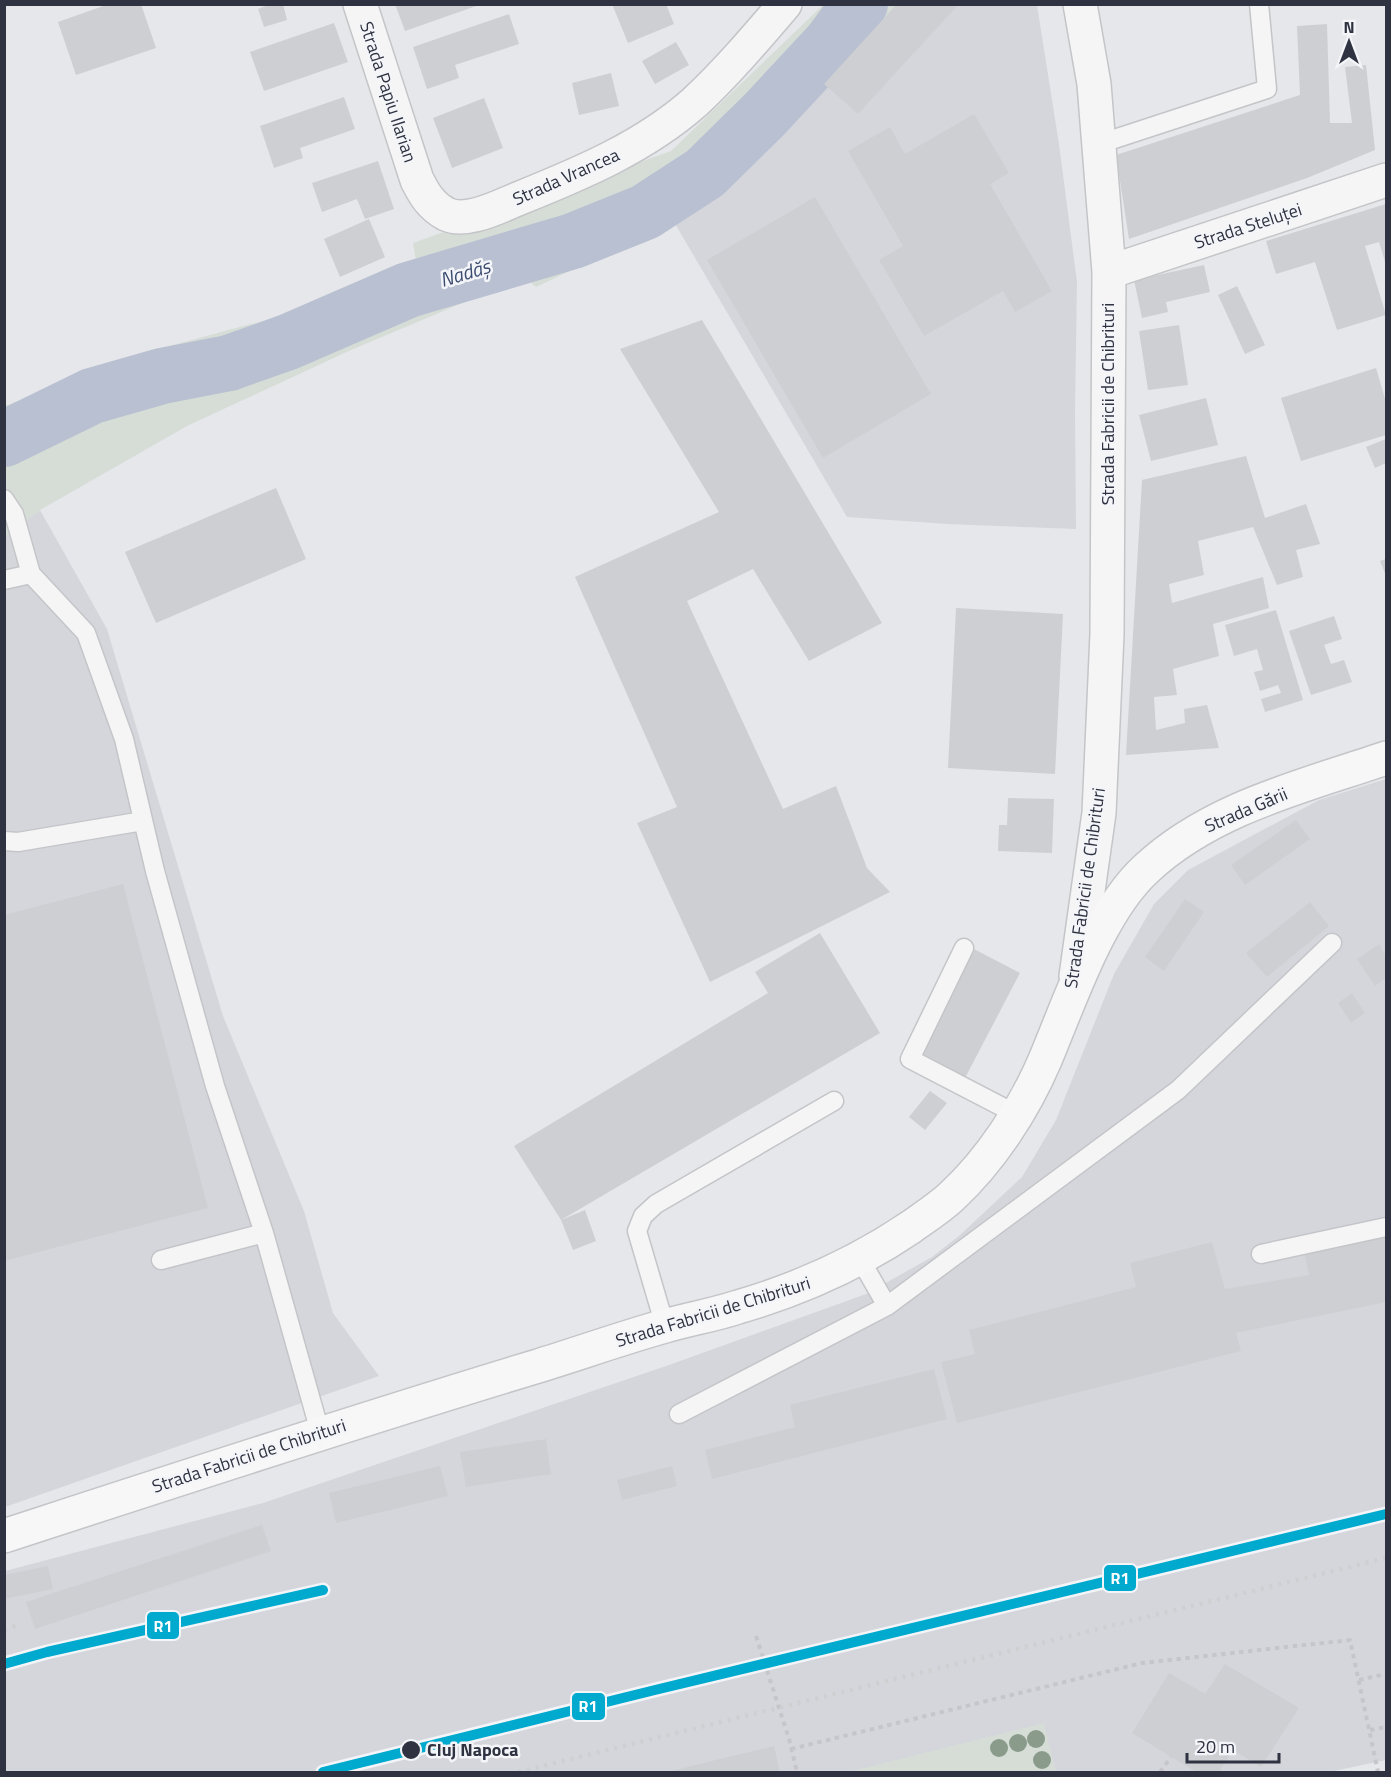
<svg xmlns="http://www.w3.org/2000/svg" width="1391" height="1777" viewBox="0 0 1391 1777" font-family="'Titillium Web',sans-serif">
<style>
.built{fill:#d5d6dc}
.green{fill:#d6ddd7}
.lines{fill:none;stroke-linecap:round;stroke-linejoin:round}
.river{stroke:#b8c0d1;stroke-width:56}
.building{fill:#cecfd2}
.lane-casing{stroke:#c4c5c8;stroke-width:21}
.street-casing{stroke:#c4c5c8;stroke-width:36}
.secondary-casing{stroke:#c4c5c8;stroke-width:36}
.path{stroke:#c6c6ca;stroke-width:4;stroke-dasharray:4.5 4.5;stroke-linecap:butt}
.lane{stroke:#f5f5f6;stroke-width:18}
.street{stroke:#f5f5f6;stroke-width:33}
.secondary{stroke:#f7f7f8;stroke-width:33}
.rail{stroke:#cecfd1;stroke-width:4.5;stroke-dasharray:3 6;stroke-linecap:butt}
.rail-1-casing{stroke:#f4f5f8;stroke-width:15}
.rail-1{stroke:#00a9ce;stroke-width:10}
.tree{fill:#8a9b8b}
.stop-dot{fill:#2e3241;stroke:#f4f5f8;stroke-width:2}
.labels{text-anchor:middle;stroke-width:5;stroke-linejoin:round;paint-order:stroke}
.street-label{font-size:18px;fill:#2e3241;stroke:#f4f5f8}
.stop-label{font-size:18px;font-weight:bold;fill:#2e3241;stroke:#f4f5f8;text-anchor:start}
.water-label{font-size:20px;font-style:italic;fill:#3c4c71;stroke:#f4f5f8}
.line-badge{stroke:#f4f5f8;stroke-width:2}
.badge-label{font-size:16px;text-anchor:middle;font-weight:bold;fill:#fff}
</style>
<rect width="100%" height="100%" fill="#e6e7ea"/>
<!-- built -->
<path class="built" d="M897 5H1037L1059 144 1077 282 1075 411 1076 529 947 524 847 517 674 222 801 108Z
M40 510 107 629 223 1016 304 1211 333 1313 379 1376 5 1507 4 537Z
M1386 779V1760L1329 1772H5V1571L263 1503 669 1365 866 1294 932 1257 960 1235 1022 1177 1056 1120 1114 974 1154 904 1188 870 1319 800Z"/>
<!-- green -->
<path class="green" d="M823 5H897L801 108 674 222 536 287 524 277 351 350 187 426 40 510 5 537V406L129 357 321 305 417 266 413 243 671 151Z
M1044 1723 1056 1772H848Z"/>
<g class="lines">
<!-- river -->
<path class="river" d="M4 439 92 396 162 376 229 363 288 342 408 290 573 241 645 212 705 173 765 114 831 43 860 4"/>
</g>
<!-- building -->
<path class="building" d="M109 4H141L156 48 76 75 58 22Z
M271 4H283L287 20 264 27 258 9Z
M395 4H479V5L405 31Z
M612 4H666L674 24 628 43Z
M897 4H959L858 114 824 84Z
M509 14 519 44 455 65 459 78 427 89 413 47Z
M334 23 348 62 264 91 250 52Z
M1327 24 1330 123H1352L1345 67 1366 65 1375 150 1307 178 1129 239 1116 155 1300 95 1297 26Z
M676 42 689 65 655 84 642 61Z
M611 73 619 106 579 115 572 83Z
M344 97 355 129 300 148 303 158 274 168 260 126Z
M484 98 503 148 452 168 433 118Z
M974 114 1009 173 990 184 1052 291 1015 312 1003 291 924 336 879 260 903 246 848 151 890 127 905 154Z
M378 161 394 209 365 219 357 199 322 212 312 183Z
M815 197 931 394 823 458 707 260Z
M1386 204V265L1379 242 1365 246 1386 315 1337 330 1315 262 1276 274 1266 241Z
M369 219 385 257 340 277 324 239Z
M1204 265 1210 292 1166 302 1168 312 1142 318 1134 280Z
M1237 286 1265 345 1245 354 1218 295Z
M702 320 882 623 809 661 753 569 687 601 783 809 836 786 867 868 890 892 710 982 637 823 677 807 575 577 719 512 620 349Z
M1179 325 1188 385 1148 390 1139 331Z
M1376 368 1386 402V435L1301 461 1281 398Z
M1206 398 1218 445 1151 461 1139 415Z
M1386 439V463L1375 468 1366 447Z
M1246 456 1265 518 1306 504 1320 544 1296 550 1303 577 1277 585 1253 527 1198 541 1204 575 1169 584 1172 603 1263 577 1269 608 1213 624 1219 656 1173 669 1177 695 1154 697 1156 730 1185 723 1184 709 1207 705 1219 748 1126 755 1142 480Z
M276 488 306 559 156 623 125 552Z
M1386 559V576L1380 561Z
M956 608 1063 614 1055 774 948 768Z
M1276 610 1303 700 1265 712 1261 699 1281 693 1278 685 1260 691 1254 672 1263 670 1257 649 1234 656 1225 625Z
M1334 616 1342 639 1324 645 1331 664 1344 660 1352 682 1311 695 1289 631Z
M1008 798 1054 799 1052 853 998 851 999 825H1007Z
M1296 820 1310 839 1245 885 1231 865Z
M123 884 208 1208 4 1261V915Z
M1185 899 1204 912 1164 971 1145 957Z
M1310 902 1329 926 1267 977 1246 953Z
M820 933 880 1033 561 1220 585 1210 596 1241 573 1250 561 1220 514 1146 768 993 755 972Z
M1379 944 1386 956V978L1375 986 1357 959Z
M974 949 1020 973 965 1078 919 1055Z
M1352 993 1365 1013 1351 1023 1338 1003Z
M930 1091 947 1103 925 1130 909 1117Z
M1386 1231V1302L1236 1333 1241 1351 957 1423 941 1362 975 1354 969 1330 1136 1287 1130 1263 1212 1242 1225 1289 1309 1275 1303 1248Z
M934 1369 947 1419 712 1479 705 1450 795 1427 790 1405Z
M546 1439 551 1474 466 1487 460 1452Z
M440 1466 448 1496 336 1523 329 1493Z
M672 1466 677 1486 622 1500 617 1480Z
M262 1525 271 1551 35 1629 26 1602Z
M48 1566 53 1589 4 1599V1575Z
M1225 1664 1299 1708 1261 1767 1233 1750 1219 1772H1196L1132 1733 1169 1673 1205 1694Z
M774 1746 780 1772H669L695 1765Z"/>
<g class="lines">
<defs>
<path id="lane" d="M1099 144 1267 89 1259 4
M4 499 14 514 31 574
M4 580 31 574 86 633 124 739 155 871 215 1086 264 1233 320 1432
M4 841 18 842 143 821
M964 948 910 1059 1016 1114
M1261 1254 1386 1227
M860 1259 887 1306
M161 1260 264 1233
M665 1326 637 1231 643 1216 656 1204 834 1101
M679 1414 887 1306 1178 1090 1332 943"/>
<path id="street" d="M360 4 417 180C424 194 431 206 446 214 467 224 500 206 520 198 582 173 644 147 695 102 727 72 756 38 785 4
M1109 272 1386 180
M1076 976 1099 813 1107 634 1109 272 1094 84 1080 4"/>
<path id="secondary" d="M4 1536C182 1478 359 1420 538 1366 580 1353 622 1338 665 1326 689 1319 714 1315 738 1307 800 1289 858 1263 911 1227 925 1217 939 1208 951 1197 991 1160 1024 1109 1045 1060 1070 1001 1099 912 1146 869 1211 808 1304 786 1386 758"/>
</defs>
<!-- lane casing -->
<use href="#lane" class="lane-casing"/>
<!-- street casing -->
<use href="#street" class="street-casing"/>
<!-- secondary casing -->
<use href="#secondary" class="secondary-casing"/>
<!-- path -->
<path class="path" d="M756 1636 789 1739 797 1772
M1359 1680 1386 1674
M1370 1730 1386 1727
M791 1749 1142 1663 1350 1640 1378 1772
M1160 1772 1171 1757"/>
<!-- lane -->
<use href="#lane" class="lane"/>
<!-- street -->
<use href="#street" class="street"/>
<!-- secondary -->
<use href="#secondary" class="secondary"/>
<!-- rail -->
<path class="rail" d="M4 1630 18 1625
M4 1664 47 1652 323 1590
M323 1772 655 1690
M518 1772 1386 1558"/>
<defs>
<path id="rail-1" d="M4 1664 47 1652 323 1590
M323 1772 655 1690 1386 1514"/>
</defs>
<!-- rail-1 casing -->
<use href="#rail-1" class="rail-1-casing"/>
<!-- rail-1 -->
<use href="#rail-1" class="rail-1"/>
</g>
<!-- trees -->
<g class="tree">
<circle cx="1036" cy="1739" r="9"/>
<circle cx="1018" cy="1743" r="9"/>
<circle cx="999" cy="1748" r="9"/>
<circle cx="1042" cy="1760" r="9"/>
</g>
<!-- markers -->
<circle class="stop-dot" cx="411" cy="1750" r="10"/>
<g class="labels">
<!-- street labels -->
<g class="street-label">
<text transform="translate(388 92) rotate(72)" y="6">Strada Papiu Ilarian</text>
<text transform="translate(566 177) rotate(-24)" y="6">Strada Vrancea</text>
<text transform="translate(1248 226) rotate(-18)" y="6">Strada Steluței</text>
<text transform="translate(1108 404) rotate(-90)" y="6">Strada Fabricii de Chibrituri</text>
<text transform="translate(1246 810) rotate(-23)" y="6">Strada Gării</text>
<text transform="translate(1085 888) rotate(-82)" y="6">Strada Fabricii de Chibrituri</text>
<text transform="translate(713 1312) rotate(-17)" y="6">Strada Fabricii de Chibrituri</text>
<text transform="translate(249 1456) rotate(-18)" y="6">Strada Fabricii de Chibrituri</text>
</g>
<!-- stop labels -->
<g class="stop-label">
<text x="427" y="1756">Cluj Napoca</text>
</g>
<!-- water labels -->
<g class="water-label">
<text transform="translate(465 273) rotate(-17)" y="7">Nadăș</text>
</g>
</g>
<g class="line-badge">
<rect x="1103" y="1564" width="34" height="28" rx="6" fill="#00a9ce"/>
<rect x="146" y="1611" width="34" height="29" rx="6" fill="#00a9ce"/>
<rect x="571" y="1692" width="35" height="29" rx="6" fill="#00a9ce"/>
</g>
<g class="badge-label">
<text x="1120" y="1584">R1</text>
<text x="163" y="1632">R1</text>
<text x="588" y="1712">R1</text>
</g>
<!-- border -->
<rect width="1391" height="1777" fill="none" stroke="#2e3241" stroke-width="12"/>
<!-- north arrow -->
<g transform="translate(1349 42)" stroke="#f4f5f8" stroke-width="4.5" paint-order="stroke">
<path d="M0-4.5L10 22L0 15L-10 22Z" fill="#2e3241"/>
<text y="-9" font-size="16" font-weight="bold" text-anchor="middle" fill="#2e3241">N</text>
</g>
<!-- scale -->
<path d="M1187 1753v9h92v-9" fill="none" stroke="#2e3241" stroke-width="3"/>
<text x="1196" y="1753" font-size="18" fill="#2e3241" stroke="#f4f5f8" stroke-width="4.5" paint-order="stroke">20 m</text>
</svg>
